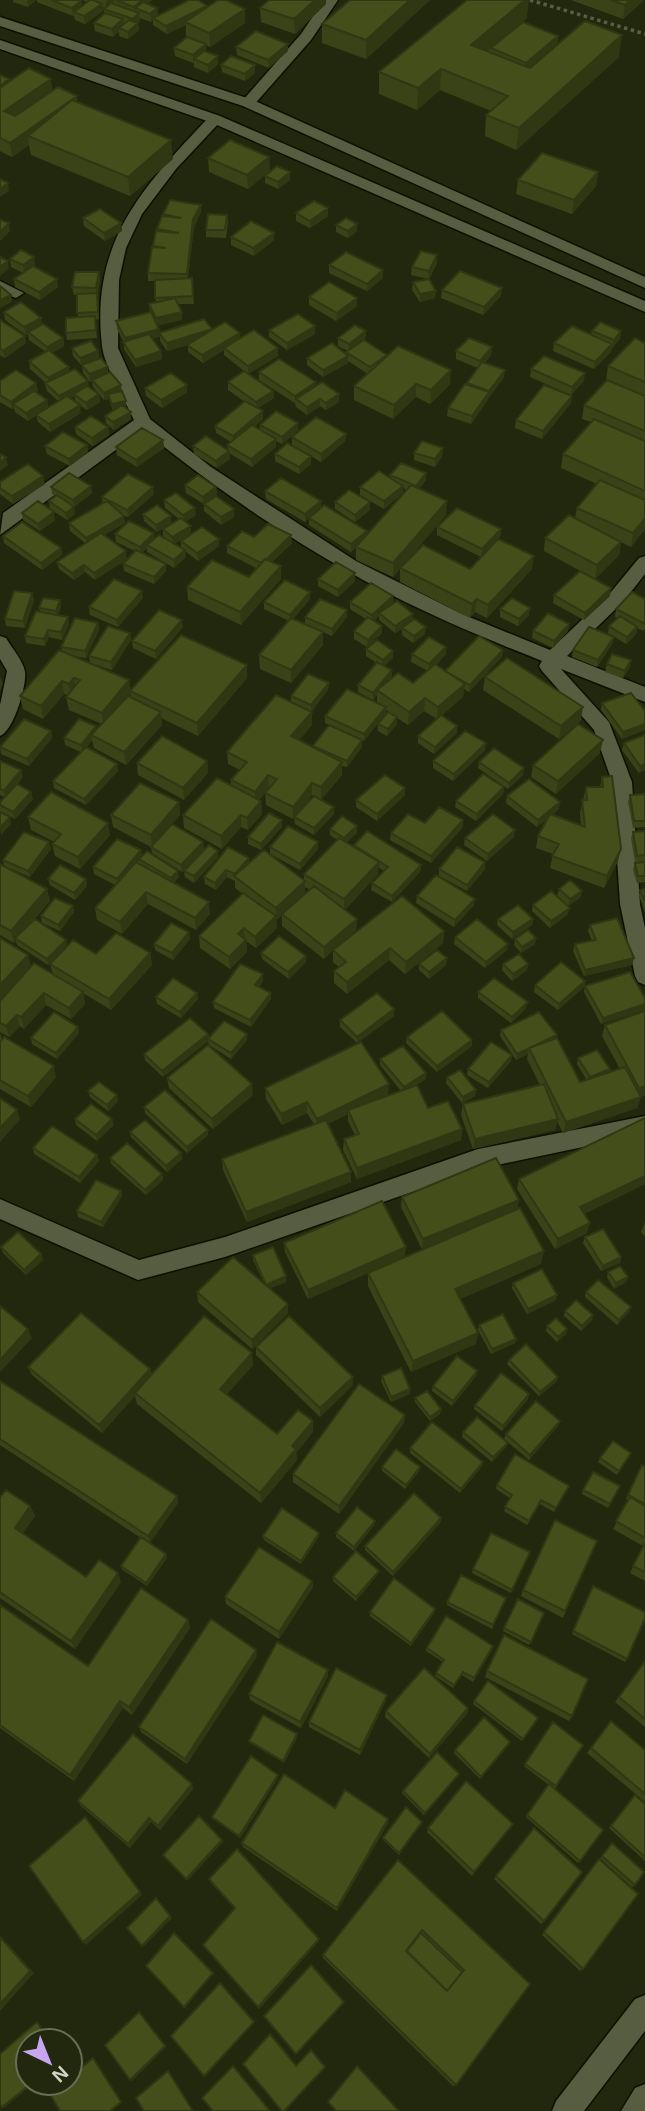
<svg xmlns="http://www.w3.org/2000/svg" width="645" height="2111" viewBox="0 0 645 2111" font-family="Arial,sans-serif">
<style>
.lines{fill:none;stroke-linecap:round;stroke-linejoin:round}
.street-casing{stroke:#0c1000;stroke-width:3}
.secondary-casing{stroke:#0c1000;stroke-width:3}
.path{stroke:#585e46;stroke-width:3.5;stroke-dasharray:3.5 3.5;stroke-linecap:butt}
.street{fill:#565d41;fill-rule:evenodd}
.secondary{fill:#565d41;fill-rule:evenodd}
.wall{fill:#3a4317;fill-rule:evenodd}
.shaded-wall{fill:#303713}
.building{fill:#444e1b;stroke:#303713;stroke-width:2;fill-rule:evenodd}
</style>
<rect width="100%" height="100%" fill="#22280d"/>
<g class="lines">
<defs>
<path id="street" d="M324 0H338L311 40 253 106H243V100L301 34Z
M215 115 222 119 220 122 176 169 142 214 126 248 119 280 118 348 150 419 211 467 356 561 462 614 550 650 611 592 639 558 645 556V574L623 602 567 656 645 687V702L561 669 609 722 632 782 640 904 645 928V985L638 982 635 976 620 904 612 782 594 730 542 671 539 666 542 661C474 634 407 606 344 569 274 529 206 481 143 430L0 535 3 513 134 420C125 400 104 366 102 346 90 241 143 187 210 116Z
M0 281 24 293 16 298 0 292Z
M0 636 6 638C12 648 24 662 25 672 27 686 13 732 0 736V705L7 671 0 659Z
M645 1116V1134L478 1169 225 1257 138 1280 0 1219V1199L139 1260 225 1237 478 1149Z"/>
<path id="secondary" d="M0 17 253 100 645 277V288L243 106 0 26Z
M0 40 220 116 645 301V312L210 122 0 49Z
M645 1995V2031L584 2111H552L556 2101 635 1999Z
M645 2084V2111H621L635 2088Z"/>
</defs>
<!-- street casing -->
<use href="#street" class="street-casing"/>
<!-- secondary casing -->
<use href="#secondary" class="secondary-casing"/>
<!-- path -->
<path class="path" d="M530 0 645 34"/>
<!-- street -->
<use href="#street" class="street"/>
<!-- secondary -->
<use href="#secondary" class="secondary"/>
</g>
<!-- wall -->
<path class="wall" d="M13 0H36L28 7 13 2Z
M37 0H78L81 1 82 6 87 2 84 1V0H152L147 4 157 8 158 15 207 6V7L245 9V23L210 47 206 45V52L218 64 208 73 194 67V62L193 63 175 56 174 48 195 40 186 36V25L167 34 153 25V20L151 22 140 18V21L138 23 139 30 128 39 119 36V32L113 37 95 31 94 23 104 14V8L102 7 103 11 85 24 75 20 74 15 73 16 37 2Z
M430 0 366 59 322 43V24Z
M571 0H644L623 19Z
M326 4 295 34 261 22 260 8Z
M527 18 491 48 558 36 557 45 619 57 516 150 485 136 486 115 491 111 440 90 417 110 379 94V72Z
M236 47 288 51 269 68 237 55Z
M221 65 255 73 245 81 222 72Z
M0 75 9 79 10 82 52 91 78 102 173 159 130 196 31 155 29 145 12 157 0 151Z
M269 157 270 171 248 189 209 172 208 158Z
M290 172V180L278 189 265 183V176Z
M598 172 596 186 572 214 516 194 518 180Z
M201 205V212L194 227 188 278H192L194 304H178L182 320 158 325 160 333 212 329 278 348V356L248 374 224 355V350L203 363 188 352V345L167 351 160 341V336L152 338 161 351 162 359 136 367 124 349V342L117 329 116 321 150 313 149 304 156 303 155 281H148V273L157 229 163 216V214Z
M296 213 328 216 310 228 296 221Z
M227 215 228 222 226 238 206 237V230Z
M83 218 121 223 122 231 105 241 84 226Z
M357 224V231L348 238 336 232V225Z
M274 233V240L254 256 231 245V237Z
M437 255V263L429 279 435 298 420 302 412 290 413 282 428 279 411 275 412 267Z
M34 257 35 265 33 266 58 287 40 300 15 287 14 279 23 273 11 267 10 259Z
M329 265 383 270V278L367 291 329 273Z
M99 272 100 280 98 293 99 319 95 320 97 338 67 340 66 333 78 317 77 295H74L72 287Z
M442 290 501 296 483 315 441 298Z
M309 297 357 298V306L336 321 309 305Z
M4 312 42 324 63 338 64 346 52 353 70 372 99 394 100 402 87 410 75 402V396L70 398 81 413 50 432 38 422 36 415 28 421 15 412 14 408 12 409 0 402V381L36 383 38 391 36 392 47 400 48 407 58 401 47 391 45 383H46L30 369 29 361 46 352 29 340 28 334 26 335 5 320Z
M0 320 26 343 5 358 0 355Z
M269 330 315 334 287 350 269 337Z
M366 331 365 339 363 341 387 355 450 384 430 404 416 397 393 419 354 400V386L368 374 348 361V363L323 377 307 365V358L346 354V352L348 351 338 346V338Z
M592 331H621L620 339 612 348 611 352 594 369 553 351 554 343 591 335Z
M645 343V529L631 547 621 542 619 555 595 579 544 551 545 538 575 518 577 508 597 484 561 468 563 454 591 422 582 419 584 405 606 380 608 366Z
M72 348 98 351 99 359 81 365 73 356Z
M456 351 491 355 485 363 504 377 488 398 471 424 447 416 448 408 467 385V383L478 368 456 359Z
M82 365 109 373 122 393 126 408 131 419 114 430 106 423 105 416 113 411 109 399 104 400 93 387 92 381 90 382 83 373Z
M531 369 584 381 571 395 530 377Z
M259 372 316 386 339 394V402L326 410 320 406 307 415 296 407 295 403 259 380Z
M228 382 273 391 274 398 258 408 263 419 254 427 260 430V425L298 423V431L282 444 276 441V447L252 467 229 453 230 459 217 468 194 454 193 446 228 450 227 445 231 442 216 433 215 426 245 402 228 390Z
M187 385V392L162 408 146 396 145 388Z
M571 403 542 439 515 428 516 420Z
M75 427H108L109 435 93 446 76 434Z
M346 434 345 441 321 462 292 445V437Z
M163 440 164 448 137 467 117 455 116 447Z
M87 445 88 452 70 466 47 454 45 446Z
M443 448 442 456 435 467 414 460V453Z
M275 454 311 464 299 474 275 461Z
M390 475 426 480 419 489 447 501 446 515 393 577 356 560V547L351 552 309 525V518L305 522 266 499 265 491 321 507 367 535 407 490 403 488V493L384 509 360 495V487L390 478Z
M0 482 45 484 13 504 0 494Z
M185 485 216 487 217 495 204 503 234 509V517L221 525 204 511V504L186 493Z
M51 487 92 493 74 507 75 514 67 520 50 509 49 501 56 496 52 494Z
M154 494 128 517 123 515 125 523 104 535 127 559 95 580 85 572 74 580 59 569 57 562 85 543 70 531 69 523 103 504 102 497Z
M164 500 196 515 185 522 191 534 174 544 181 548V541L219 546 198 561 185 551 186 557 174 568 147 552V548L142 553 166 564V571L154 584 124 571 123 564 135 551 116 542 115 534 168 540 163 537V529L179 519 165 508Z
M335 502 370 510 355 522 335 509Z
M22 513 55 520 40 531 23 520Z
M143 514 171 523 157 532 144 521Z
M437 527 501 529 500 537 481 557 437 535Z
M3 536 61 548 62 555 42 570 4 543Z
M254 537 292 543 272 562 281 566V579L241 625 188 600 187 587 249 577 256 568 227 553V546Z
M400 568 532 569 487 618 475 612 470 618 400 582Z
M318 579 355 581 338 597 318 586Z
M310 592V599L293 619 305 624V617H347L332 636 323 632V645L291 683 260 669 259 655 289 621 264 609V602Z
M32 593 34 600 25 628 6 626 5 619Z
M554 595 610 596 584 620 553 603Z
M393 596V603L390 606 413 620 425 634 413 643 402 635V629L395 633 379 620V616L374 621 382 626V633L367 647 354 639V631L366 619 350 609V602Z
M143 598 118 627 90 615 89 607Z
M645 599V629L643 631 637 628 636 634 626 644 608 633 609 626 618 618 615 617 616 609Z
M61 607 58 615 69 624 62 640 49 637 45 646 26 643 25 636 40 612 39 608Z
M500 609 529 615 518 626 500 617Z
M98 623 99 630 86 658 74 656 90 663 89 656 130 633 131 640 112 670 90 663 129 680 131 693 128 696 131 698 130 691 247 678 198 736 161 718 162 725 126 765 94 748 92 740 87 747 118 771 86 805 54 788 53 781 81 752 65 745 64 738 97 730 102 724 69 710 66 697 68 695 64 694 43 719 23 709 20 696 62 651 61 647Z
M569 624 568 631 553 648 532 638 533 631Z
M183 627 156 659 133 648 132 641Z
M614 637 612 644 597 667 572 657 573 650Z
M366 649 393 651V658L384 666 392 670V677L389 681 413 683 428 671 411 662 412 654H446L436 665 445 671 503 650 502 657 469 692 464 689 463 697 441 716 457 726V733L434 754 418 743V736L437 719 424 711 408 725 397 718V724L387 736 378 731V724L394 715 386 710 364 741 362 740V747L347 767 342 766V775L321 800 334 807V814L314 835 295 824 294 817 293 819 266 805 265 793 269 788 259 800 261 801 262 814 248 830 241 827 222 849 184 828 183 815 231 785V780L240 770 228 764 227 752 291 702V696L329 683 328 690 311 712 312 725 299 740 313 747V746L342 731 325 723V716L377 703V695L373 700 358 692V685L377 663 366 656ZM312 795 314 796 297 814Z
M607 664 630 667 623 678 605 672Z
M485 677 581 720 559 739 483 690Z
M602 703 645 711V730L622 739 601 710Z
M51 731 52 738 29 766 1 754 0 746Z
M624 743 645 770 639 773 622 750Z
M485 750 453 781 433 768V761Z
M600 753 556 794 531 777 533 765Z
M0 761 23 777 17 785 33 799 15 819 0 811V802L5 797 0 795Z
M207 761 208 773 184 800 138 775 137 763Z
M479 762 523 775 508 789 478 768Z
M602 777 618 861 604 888 550 868 553 854 536 848 538 836 548 818 537 827 506 803 507 796 559 809 552 815 581 826 580 813 586 787H600Z
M504 787 503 794 476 821 455 807 456 801Z
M405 788V795L377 821 356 807V800Z
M630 795 645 796V827L633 828 628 802Z
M179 802 180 815 171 825 203 842 204 849 182 872 152 853 151 847 113 827 111 815Z
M28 817 110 835 80 869 55 856 52 844 54 842 31 830Z
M463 820V827L431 863 390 840 391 833 425 823Z
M282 827 261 850 248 844V837Z
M330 829 357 833 346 843 354 847V845L421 865 420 872 392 902 371 890 372 883 384 871 378 867V874L345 910 357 919 356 930 339 946 444 931 443 943 405 974 389 960 347 994 334 983V971L339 967 333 962V950L324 959 282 926V915L276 919 277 928 256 948 246 941 247 952 230 969 200 948 199 936 243 894 235 888V881L227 877 216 890 205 884 204 877 249 858V863L304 880V874L337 840 330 835ZM305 887 310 890 305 893Z
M645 831V882L637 883 633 870 635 862 631 838 633 832Z
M514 837 487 861 464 845 465 838Z
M49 842 51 849 30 877 4 866 3 860Z
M270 847 318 849 300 870 270 854Z
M141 850 142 857 179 877 174 882 210 914 196 930 148 904 122 934 97 920 95 908 115 885 94 874 93 867Z
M218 857 194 883 185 877 184 871Z
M0 864 50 901 32 922 66 940 67 946 96 954 150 953 152 965 111 1010 83 993 85 1004 71 1019 46 1005 24 1029 20 1026 9 1037 0 1032V1001L53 975 50 964 56 958 48 965 17 945 16 941 14 943 0 935Z
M439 869H485L467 891 439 876Z
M48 879H86L87 886 75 900 50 885Z
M559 889 582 891 580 898 568 906 557 896Z
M645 889V912L639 896 640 890Z
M417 896 474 905 454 927 416 903Z
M533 905 568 914 550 928 532 911Z
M73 906 74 912 60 931 42 923 41 916Z
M498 919H533L532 925 512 939 497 925Z
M590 925 634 958 632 965 584 976 573 951 575 944 592 941 588 931Z
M455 937 507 950 485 968 454 944Z
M536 938 535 944 521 953 514 945 515 939Z
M190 939 173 960 155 950 154 944Z
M261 953 306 962 289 979 262 959Z
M447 958 446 965 429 979 419 970V964Z
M503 964H528L527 970 512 981 502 970Z
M263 981 259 987 271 999 251 1027 214 1008 213 1002Z
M585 981 584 987 558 1010 534 992 535 985Z
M585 986 645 998V1010L601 1024 584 992Z
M478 992 526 1008 511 1023 478 998Z
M156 997 198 999 181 1018 157 1004Z
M394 1009V1016L357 1043 340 1027V1020Z
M645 1011V1095L641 1097 637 1108 563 1133 557 1121 555 1130 473 1149 461 1115 463 1104 540 1085 527 1059 528 1054 516 1060 500 1036 501 1030 556 1039 580 1082 586 1079 577 1064 578 1058 610 1069 609 1072 620 1069 602 1036 605 1025Z
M78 1027 79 1033 57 1059 32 1044 31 1038Z
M0 1033 2 1039 56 1077 31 1107 0 1089Z
M208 1034 209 1038 247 1034V1040L231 1059 209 1045 208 1041 163 1077 145 1060 144 1054Z
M407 1037 472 1040V1046L437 1072 406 1043Z
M512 1055 511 1061 488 1088 467 1075 468 1069Z
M380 1059 426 1079 415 1086 428 1108 462 1129 461 1140 357 1179 343 1150 344 1139 355 1135 348 1121V1114L328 1124 351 1182 247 1222 223 1170 222 1159 314 1124 307 1113 282 1125 266 1099 265 1088 388 1095 382 1098 401 1091 380 1065Z
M447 1077 475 1096 462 1103 446 1083Z
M167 1078 253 1095 213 1129 169 1088Z
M88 1091 118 1101 108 1111 90 1097Z
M144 1107 208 1130V1135L187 1153 145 1113Z
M645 1118V1184L584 1214 587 1233 555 1249 517 1189 519 1179Z
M75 1119H112L114 1125 97 1141 76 1125Z
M130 1132 181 1153 182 1159 167 1172 131 1137Z
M33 1148 97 1155 99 1161 80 1183 34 1154Z
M110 1158 162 1174 163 1180 146 1195 111 1164Z
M121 1191 122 1196 103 1227 78 1217 77 1211Z
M402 1197 519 1200 517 1210 541 1264 460 1299 476 1344 411 1372 368 1286V1273L498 1218 422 1249 401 1207Z
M645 1222V1236L641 1232Z
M585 1237 621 1257 620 1263 601 1271 583 1243Z
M284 1243 405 1257 308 1299 285 1252Z
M1 1247 41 1254 43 1260 26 1275 3 1253Z
M253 1255 286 1276V1282L270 1288 288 1304V1313L252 1349 198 1302 197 1292 264 1283 253 1260Z
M608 1272 628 1277 626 1282 614 1289 607 1277Z
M513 1283 557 1295 556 1300 527 1314 512 1288Z
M586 1292 631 1307 629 1312 617 1325 585 1297Z
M565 1311 593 1315 592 1320 581 1331 564 1316Z
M479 1325 516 1339 515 1343 491 1354 478 1330Z
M547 1326 566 1334 557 1342 546 1331Z
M256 1347 353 1385 320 1417 256 1355Z
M509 1360 558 1377 557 1381 539 1396 507 1364Z
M253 1365 227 1394 277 1434 313 1421V1432L296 1453 297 1460 261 1503 137 1404 135 1396 102 1433 32 1375 28 1367 150 1369 152 1375Z
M477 1371 476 1376 452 1406 432 1391 433 1386Z
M382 1376 410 1389V1394L391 1402 381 1381Z
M0 1381 177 1496 178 1503 150 1543 166 1554 167 1558 147 1586 123 1570 121 1566 141 1538 0 1445Z
M415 1398 441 1409 440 1414 430 1421 415 1402Z
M528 1399 502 1431 474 1409 475 1405Z
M405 1415 404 1423 339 1514 293 1482V1474Z
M560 1421 558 1426 529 1460 504 1439 506 1434Z
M463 1432 508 1443 506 1447 492 1462 462 1437Z
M410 1448 482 1466 460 1493 410 1453Z
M631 1453 617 1475 598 1462 600 1458Z
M642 1465 645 1467V1581L630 1573 643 1546 613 1529 628 1500 626 1499Z
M382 1467H420L419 1471 405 1489 382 1471Z
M497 1485 569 1486 554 1512 540 1504 527 1525 504 1511 510 1498 496 1489Z
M620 1486 608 1508 582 1494 583 1490Z
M0 1497 30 1506 35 1516 23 1533 86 1577 121 1582 75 1649 0 1598Z
M441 1522 393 1576 365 1550V1546Z
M374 1525 354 1551 336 1537V1533Z
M263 1536H319L301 1564 264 1540Z
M597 1541 563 1618 521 1596 523 1590Z
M530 1552 511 1593 472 1573 473 1569Z
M378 1574 356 1601 333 1581V1577Z
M312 1581 313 1587 279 1639 226 1604 225 1597Z
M593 1586 627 1659 625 1662 572 1634Z
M506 1598 492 1629 447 1605V1602Z
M0 1605 88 1666 188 1620 190 1628 132 1715 123 1708 74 1781 0 1728Z
M435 1609 434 1613 411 1646 370 1616V1612Z
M544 1613 529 1645 503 1631 504 1628Z
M427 1648 492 1650 473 1682 462 1675 453 1688 435 1676 443 1662 426 1651Z
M257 1656 187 1764 141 1732 139 1727Z
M645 1661V1727L615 1702Z
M487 1671 572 1716 569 1721 485 1677Z
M328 1676 301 1728 250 1700 249 1694Z
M386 1700 360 1755 309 1727V1722Z
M474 1701 536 1721 522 1741 473 1704Z
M468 1708 467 1714 429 1758 385 1717 386 1711Z
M611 1721 645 1750V1802L587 1753Z
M553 1722 583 1745 555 1789 603 1830 578 1863 526 1817 549 1785 524 1766Z
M297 1737 284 1763 250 1743 249 1741Z
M509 1745 480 1779 454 1753 455 1750Z
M459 1774 458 1776 424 1815 402 1793 403 1791Z
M278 1778 240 1838 213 1819 212 1817Z
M193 1789 160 1830 151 1822 130 1848 81 1806 78 1801Z
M635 1795 645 1804V1861L609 1828Z
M335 1808 388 1823 337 1911 243 1847 242 1843Z
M422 1822 399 1855 383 1840V1838Z
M513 1824 472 1876 427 1832 428 1828Z
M612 1843 635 1885 632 1887 600 1858Z
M599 1859 583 1969 580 1971 542 1935Z
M398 1860 530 1984 456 2085 453 2086 323 1958V1955Z
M496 1876 544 1921 541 1924 494 1879Z
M209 1879 319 1941 259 2009 203 1945 235 1909 211 1883Z"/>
<!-- shaded-wall -->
<path class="shaded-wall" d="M27 0H36L28 7Z
M107 0H113L114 2 106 9V1Z
M142 0H152L140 10 135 8 136 14H134V7Z
M315 0H326V4L295 34 294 19Z
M410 0H430L366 59V40Z
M525 0H529L527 18 470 66 471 45Z
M630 0H644L623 19 625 5Z
M81 1 82 9 74 12V15L73 16 72 8Z
M102 4 103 11 85 24 84 16Z
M207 6 208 14 185 22 186 25 167 34 166 26Z
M157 8 158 16 153 18V20L151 22 150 14Z
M245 9V23L210 47 209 33Z
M139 13 140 21 133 27V19Z
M123 19 124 27 119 28V32L113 37 112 29Z
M138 23 139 30 128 39V32Z
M622 35 619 57 516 150 519 128Z
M558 36 556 50 524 77 526 63Z
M206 44V52L194 59 193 63V55Z
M288 44V51L269 68 268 60Z
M218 56V64L208 73V65Z
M255 65V73L245 81V74Z
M441 69 440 90 417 110 418 88Z
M51 79 53 93 6 125 4 111Z
M77 96 78 110 28 136 29 145 12 157 10 143Z
M171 140 173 159 130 196 128 177Z
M269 157 270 171 248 189 247 175Z
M290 172V180L278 189V182Z
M598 172 596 186 572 214 574 200Z
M8 183 9 191 0 197V189Z
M201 205V212L194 227 187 282V274L193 219Z
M328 208V216L310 228V221Z
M9 223 10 231 0 241V232Z
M121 223 122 231 105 241 104 233Z
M357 224V231L348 238V231Z
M274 233V240L254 256 253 248Z
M437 255V263L428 279 429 271Z
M34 257 35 265 24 273 23 265Z
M8 261 9 269 0 276V267Z
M383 270V278L367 291V284Z
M99 272 100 280 98 293 99 319 96 288Z
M57 279 58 287 40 300 39 292Z
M502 288 501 296 483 315 484 307Z
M436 291 435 298 420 302V294Z
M11 295 12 302 0 308V300Z
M357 298V306L336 321 337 313Z
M182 312V320L157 326 156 318Z
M41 318 42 325 26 335 24 327Z
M315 326V334L287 350V343Z
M159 329 160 337 125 345V338Z
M212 329V337L167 351V343Z
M366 331 365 339 349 352V344Z
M621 331 620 339 612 348 614 340Z
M240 333V340L224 348V350L203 363 202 355Z
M25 336 26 343 5 358 3 351Z
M63 338 64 346 48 355 47 347Z
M612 344 611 352 594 369 595 362Z
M492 347 491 355 479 368 480 361Z
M278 348V356L248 374V366Z
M98 351 99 359 81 365 80 358Z
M161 351 162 359 136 367 135 360Z
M348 356V363L323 377V370Z
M69 367 70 374 49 386 48 378Z
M108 367 109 375 90 382 89 374Z
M451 370 450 384 430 404 431 390Z
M505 370 504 377 489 398V391Z
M585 373 584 381 571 395 572 387Z
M88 381 89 389 74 394 75 396 60 403 59 396Z
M316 382V389L296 399 295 403V396Z
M36 383 38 391 16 406 13 404 14 408 12 409 11 402Z
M416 384V397L393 419 394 405Z
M121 385 122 393 108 394 109 399 104 400V393Z
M187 385V392L162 408 161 400Z
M273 391 274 398 257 409 256 402Z
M489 392 488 400 471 424 472 416Z
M99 394 100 402 87 410 86 403Z
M339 394V402L326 410V403Z
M572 396 571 403 542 439 543 431Z
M320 399V406L307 415V407Z
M47 400 48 408 28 421 26 413Z
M126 401V408L113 411 112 404Z
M80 405 81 413 50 432 49 424Z
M263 411V419L233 443V436Z
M131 412V419L114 430 113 422Z
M298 423V431L282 444V437Z
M108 427 109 435 93 446 92 438Z
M346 434 345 441 321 462V454Z
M276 439V447L252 467 251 459Z
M163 440 164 448 137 467 136 460Z
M87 445 88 452 70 466 69 459Z
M443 448 442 456 435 467V459Z
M229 451 230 459 217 468 216 461Z
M311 456V464L299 474V467Z
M6 457 8 465 0 471V463Z
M426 473V480L416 493V486Z
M43 476 45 484 13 504 12 496Z
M91 486 92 493 74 507 75 514 67 520 66 513 74 507 73 500Z
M403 486V493L384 509V501Z
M153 487 154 494 128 517 127 510Z
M216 487 217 495 203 504V497Z
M321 501V508L305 522V514Z
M447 501 446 515 393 577V563Z
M370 502V510L355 522V515Z
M195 508 196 515 184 523 183 515Z
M234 509V517L221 525V517Z
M54 512 55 520 40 531 38 524Z
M124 516 125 523 87 545 86 538Z
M171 516V523L157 532 156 525Z
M645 518V529L631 547 633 533Z
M191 526V534L173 545 172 537Z
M501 529 500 537 481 557 482 549Z
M367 531V538L351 552V544Z
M154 533 155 540 147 545V548L141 554 140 547Z
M291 535 292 543 262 571V564Z
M219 539V546L198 561 197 553Z
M621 542 619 555 595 579 597 565Z
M61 548 62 555 42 570 41 563Z
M185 550 186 557 174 568V560Z
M126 551 127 559 95 580 94 573Z
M534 556 532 569 487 618 488 605Z
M166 564V571L154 584V577Z
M84 565 85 572 74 580 72 573Z
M281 566V579L241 625 240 612Z
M355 573V581L338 597V590Z
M611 588 610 596 584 620 585 613Z
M142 591 143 598 118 627 117 620Z
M310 592V599L290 622V615Z
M32 593 34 600 25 628 23 621Z
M393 596V603L381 614 379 613V616L372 623V615Z
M477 599 475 612 470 618 472 604Z
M60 600 61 607 57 618 56 611Z
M530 608 529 615 518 626 519 619Z
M347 610V617L332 636V629Z
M413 614V622L395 633V626Z
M68 617 69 624 62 640 61 632Z
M182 620 183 627 156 659 155 651Z
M98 623 99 630 86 658 85 651Z
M569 624 568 631 553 648 554 641Z
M382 626V633L367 647 368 640Z
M426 627 425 634 413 643 414 636Z
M637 627 636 634 626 644 627 637Z
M48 630 49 637 45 646 44 639Z
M323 632V645L291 683V670Z
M130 633 131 640 112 670 111 662Z
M614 637 612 644 597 667 598 660Z
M446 647V654L429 671V664Z
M503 650 502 657 469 692 470 685Z
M393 651V658L382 667 383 660Z
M631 660 630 667 623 678 625 671Z
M247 665V678L198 736 197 723Z
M392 670V677L379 692 377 690V695L373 700V693Z
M1 677 3 684 0 691V679Z
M74 678 76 691 71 697 69 684Z
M129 680 131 693 104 726 102 713Z
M62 681 64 694 43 719 41 706Z
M329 683 328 690 311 712V705Z
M465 684 463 697 437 719 438 707Z
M425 698 424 711 408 725 409 712Z
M386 707V714L364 741V734Z
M583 707 581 720 559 739 561 726Z
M161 712 162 725 126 765 124 752Z
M312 712V725L291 749V736Z
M397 717V724L387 736 388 729Z
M645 724V730L622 739 623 732Z
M96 726 97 733 91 735 92 740 83 752 81 745Z
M457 726V733L434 754 435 747Z
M51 731 52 738 29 766 27 759Z
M362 740V747L347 767V761Z
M603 740 600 753 556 794 558 781Z
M486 743 485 750 453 781 454 774Z
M207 761 208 773 184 800 183 788Z
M342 762V775L321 800V787Z
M117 764 118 771 86 805 84 799Z
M645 764V770L639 773 640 766Z
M524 768 523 775 508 789 509 783Z
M21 770 23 777 6 798 4 791Z
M268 775 269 788 255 804V792Z
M312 783V795L293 819V807Z
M504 787 503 794 476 821 477 814Z
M405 788V795L377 821V814Z
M31 792 33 799 15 819 13 812Z
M261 801 262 814 248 830 247 818Z
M179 802 180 815 152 847 151 835Z
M560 802 559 809 537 827 538 820Z
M334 807V814L314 835V828Z
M241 815V827L222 849 221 836Z
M10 817 11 824 1 835 0 828Z
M282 820V827L261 850V844Z
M463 820V827L431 863V856Z
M108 823 110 835 80 869 78 857Z
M357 826V833L344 845V838Z
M515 830 514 837 487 861 488 854Z
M49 842 51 849 30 877 28 871Z
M203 842 204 849 182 872 181 865Z
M318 842V849L300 870V864Z
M621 849 618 861 604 888 607 876Z
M141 850 142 857 118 886 117 879Z
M218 851V857L194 883V876Z
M249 858V864L235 877V874Z
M379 862 378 874 344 911V899Z
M485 862V869L467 891V885Z
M421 865 420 872 392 902V896Z
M226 870 227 877 216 890 215 883Z
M178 871 179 877 171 885V878Z
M86 879 87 886 75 900 74 893Z
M305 881V893L277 920 276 908Z
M47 889 50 901 17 939 15 938 16 941 14 943 11 931Z
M582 891 580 898 568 906 570 899Z
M146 892 148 904 122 934 120 922Z
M475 899 474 905 454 927 455 920Z
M209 902 210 914 196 930 195 918Z
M73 906 74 912 60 931 58 925Z
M570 908 568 914 550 928 551 921Z
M276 916 277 928 256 948 255 937Z
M357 919 356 930 324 959V947Z
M533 919 532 925 512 939 513 932Z
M244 928 245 940 238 934Z
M444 931 443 943 405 974 406 962Z
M189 932 190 939 173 960 172 953Z
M536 938 535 944 521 953 522 947Z
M66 940 68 946 48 965 47 959Z
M246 940 247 952 230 969 229 957Z
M508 944 507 950 485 968 486 962Z
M390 948 389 960 347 994V982Z
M150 953 152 965 111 1010 109 999Z
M28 955 31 966 0 1000V985Z
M306 956V962L289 979 288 972Z
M447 958 446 965 429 979V972Z
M634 958 632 965 584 976 585 970Z
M528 964 527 970 512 981 513 974Z
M263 974V981L256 992 255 985Z
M585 981 584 987 558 1010 559 1004Z
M83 992 85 1004 71 1019 69 1008Z
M44 993 46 1005 24 1029 21 1017Z
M197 993 198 999 181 1018 180 1012Z
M271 993V999L251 1027 250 1020Z
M528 1002 526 1008 511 1023 512 1017Z
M645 1004V1010L601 1024 603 1018Z
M394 1009V1016L357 1043V1037Z
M17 1015 20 1026 9 1037 6 1026Z
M78 1027 79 1033 57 1059 56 1053Z
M208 1034V1041L163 1077 162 1071Z
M247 1034V1040L231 1059V1053Z
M557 1035 555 1041 530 1048Z
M472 1040V1046L437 1072V1066Z
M529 1048 528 1054 516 1060 517 1054Z
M512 1055 511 1061 488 1088 489 1082Z
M54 1066 56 1077 31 1107 28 1096Z
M610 1069 608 1075 589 1083 590 1077Z
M426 1073V1079L403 1093 404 1087Z
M252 1084 253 1095 213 1129 212 1119Z
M389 1084 388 1095 350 1113 348 1110V1114L317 1129V1119Z
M645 1086V1095L636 1099 639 1088Z
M476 1090 475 1096 462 1103 463 1097Z
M117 1095 118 1101 108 1111 107 1105Z
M641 1097 637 1108 563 1133 566 1122Z
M307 1102V1113L282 1125 281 1114Z
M17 1110 20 1120 0 1142V1128Z
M112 1119 114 1125 97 1141 96 1135Z
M558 1119 555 1130 473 1149 475 1139Z
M462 1129 461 1140 357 1179V1168Z
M208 1130V1135L187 1153V1147Z
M181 1153 182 1159 167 1172 166 1166Z
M97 1155 99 1161 80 1183 79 1177Z
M351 1172V1182L247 1222 246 1212Z
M162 1174 163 1180 146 1195 145 1190Z
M645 1176V1184L577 1217 580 1207Z
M121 1191 122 1196 103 1227 101 1222Z
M519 1200 517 1210 422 1249 423 1239Z
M590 1223 587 1233 555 1249 558 1239Z
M406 1247 405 1257 308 1299V1290Z
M544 1251 541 1264 453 1302 455 1289Z
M41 1254 43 1260 26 1275 24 1270Z
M621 1257 620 1263 601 1271 603 1266Z
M286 1276V1282L267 1290 266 1285Z
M628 1277 626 1282 614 1289 616 1283Z
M557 1295 556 1300 527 1314 528 1309Z
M288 1304V1313L252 1349V1340Z
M631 1307 629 1312 617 1325 619 1320Z
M593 1315 592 1320 581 1331 582 1326Z
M28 1329 32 1338 0 1372V1360Z
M567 1329 566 1334 557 1342 558 1337Z
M478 1333 476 1344 411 1372 413 1361Z
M516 1339 515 1343 491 1354 492 1349Z
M252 1353 253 1365 221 1400 220 1389Z
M150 1369 152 1378 135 1393V1396L102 1433 99 1425Z
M477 1371 476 1376 452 1406 453 1401Z
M353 1377V1385L320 1417V1408Z
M558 1377 557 1381 539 1396 540 1392Z
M410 1389V1394L391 1402V1397Z
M529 1394 528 1399 502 1431 503 1426Z
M441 1409 440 1414 430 1421V1417Z
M405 1415 404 1423 339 1514V1506Z
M313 1421V1432L296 1453 297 1460 261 1503 260 1493 292 1446Z
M560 1421 558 1426 529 1460 530 1455Z
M508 1443 506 1447 492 1462 493 1457Z
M483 1462 482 1466 460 1493 461 1489Z
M420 1467 419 1471 405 1489 406 1485Z
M177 1496 178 1503 150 1543 148 1536Z
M30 1506 35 1516 20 1538 15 1528Z
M441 1518V1522L393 1576V1572Z
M375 1521 374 1525 354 1551V1547Z
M319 1533V1536L301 1564V1561Z
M166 1554 167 1558 147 1586 146 1583Z
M379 1571 378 1574 356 1601V1597Z
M118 1573 121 1582 75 1649 71 1641Z
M312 1581 313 1587 279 1639V1632Z
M435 1609 434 1613 411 1646V1643Z
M188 1620 190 1628 132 1715 129 1707Z
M256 1650 257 1656 187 1764 185 1759Z
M328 1670V1676L301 1728 300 1722Z
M387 1695 386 1700 360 1755V1750Z
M120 1701 123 1708 74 1781 70 1775Z
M468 1708 467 1714 429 1758 430 1754Z
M297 1734V1737L284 1763 283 1761Z
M459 1774 458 1776 424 1815 425 1813Z
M278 1775V1778L240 1838 239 1836Z
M192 1784 193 1789 160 1830 158 1826Z
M149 1818 151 1822 130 1848 128 1844Z
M388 1819V1823L337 1911V1908Z
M222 1840 223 1842 187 1881 186 1879Z
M140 1892 142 1895 86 1945 83 1942Z
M170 1916 172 1918 143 1947 142 1946Z
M0 1935 34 1973 0 2011Z
M319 1939V1941L259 2009 258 2007Z
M213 1973V1974L185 2008 184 2007Z
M140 2013 166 2047 132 2081 130 2080Z
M37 2022 39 2023 50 2041H49Z
M254 2022V2023L205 2077 204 2076Z
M93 2058 94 2059 122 2102 112 2111H110Z
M32 2083H34L4 2108 2 2107Z"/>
<!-- building -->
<path class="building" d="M51 0H78L81 1 72 8Z
M90 0H93L102 4 84 16 74 12Z
M116 0H142L134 7Z
M189 0H198L207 6 166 26 153 18Z
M218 0H226L245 9 209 33 185 22Z
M269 0H315L294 19 260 8Z
M350 0H410L366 40 322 24Z
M467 0H525L471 45 530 68 585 21 622 35 519 128 486 115 508 96 441 69 418 88 379 72Z
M611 0H630L625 5Z
M143 2 157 8 150 14 135 8Z
M111 3 139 13 133 19 104 9Z
M105 13 123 19 112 29 94 23Z
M129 20 138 23 128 32 119 28Z
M523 22 558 36 526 63 491 48Z
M256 31 288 44 268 60 236 47Z
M187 37 206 44 193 55 174 48Z
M204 51 218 56 208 65 194 59Z
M231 56 255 65 245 74 221 65Z
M29 68 51 79 4 111 15 116 58 87 77 96 10 143 0 138V88Z
M0 75 9 79 0 86Z
M72 100 171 140 128 177 28 136Z
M230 140 269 157 247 175 208 158Z
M542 153 598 172 574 200 518 180Z
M277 166 290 172 278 182 265 176Z
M0 179 8 183 0 189Z
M170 200 201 205 193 219 187 274 148 273 152 247 166 248 153 246 156 231 179 233 157 229 162 216 181 218 163 214Z
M314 201 328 208 310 221 296 213Z
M100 209 121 223 104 233 83 218Z
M208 214 227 215 225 230H206Z
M346 218 357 224 348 231 336 225Z
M0 220 9 223 0 232Z
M251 221 274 233 253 248 231 237Z
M21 250 34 257 23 265 10 259Z
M421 251 437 255 429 271 412 267Z
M346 252 383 270 367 284 329 265Z
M0 257 8 261 0 267Z
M33 266 57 279 39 292 14 279Z
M460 271 502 288 484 307 442 290Z
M75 272H99L96 288 72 287Z
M192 278 193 296 155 298V280Z
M429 279 436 291 420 294 413 282Z
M329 282 357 298 337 313 309 297Z
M0 286 11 295 0 300Z
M97 293 98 312 77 313V294Z
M175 298 182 312 156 318 149 304Z
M21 302 41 318 24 327 4 312Z
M151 312 159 329 125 338 116 321Z
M298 314 315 326 287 343 269 330Z
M95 316 96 330 66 333V318Z
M204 319 212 329 167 343 159 333Z
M0 320 25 336 3 351 0 348Z
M225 322 240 333 202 355 187 345Z
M600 322 621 331 614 340 592 331Z
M43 324 63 338 47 347 28 332Z
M355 325 366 331 349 344 338 338Z
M572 326 612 344 595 362 554 343Z
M254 330 278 348 248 366 224 348Z
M149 334 161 351 135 360 123 342Z
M469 338 492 347 480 361 456 351Z
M635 338 645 343V382L608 366Z
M364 340 387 355 370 367 346 352Z
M91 341 98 351 80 358 72 348Z
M332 343 348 356 323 370 307 358Z
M398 346 451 370 431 390 416 384 394 405 354 386Z
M49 350 69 367 48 378 29 361Z
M544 356 585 373 572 387 531 369Z
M101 358 108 367 89 374 82 365Z
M279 359 316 382 295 396 259 372Z
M482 362 505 370 489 391 467 383Z
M75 369 88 381 59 396 45 383Z
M16 370 36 383 11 402 0 395V381Z
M244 371 273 391 256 402 228 382Z
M110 372 121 385 104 393 92 380Z
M171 373 187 385 161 400 145 388Z
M607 380 645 396V431L584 405Z
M322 382 339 394 326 403 320 399 307 407 296 399Z
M465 384 489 392 472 416 448 408Z
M544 385 572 396 543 431 516 420Z
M87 386 99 394 86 403 74 394Z
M34 391 47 400 26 413 13 404Z
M122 391 126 401 112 404 108 394Z
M67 396 80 405 49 424 36 415Z
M245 401 263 411 233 436 215 426Z
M122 405 131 412 113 422 105 416Z
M276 411 298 423 282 437 260 425Z
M91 416 108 427 92 438 75 427Z
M316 417 346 434 321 454 292 437Z
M594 419 645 441V491L563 454Z
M252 425 276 439 251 459 227 445Z
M142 428 163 440 136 460 116 447Z
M63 432 87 445 69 459 45 446Z
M206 436 229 451 216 461 193 446Z
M422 441 443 448 435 459 414 453Z
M287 443 311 456 299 467 275 454Z
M0 454 6 457 0 463Z
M401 463 426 473 416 486 390 475Z
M28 464 43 476 12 496 0 488V482Z
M379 471 403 486 384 501 360 487Z
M69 473 91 486 73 500 51 487Z
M128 474 153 487 127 510 102 497Z
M198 475 216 487 203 497 185 485Z
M281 478 321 501 305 514 265 491Z
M600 480 645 500V518L633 533 577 508Z
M411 485 447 501 393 563 356 547Z
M349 490 370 502 355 515 335 502Z
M176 493 195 508 183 515 164 500Z
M57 495 74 507 66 513 49 501Z
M216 496 234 509 221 517 204 504Z
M38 501 54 512 38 524 22 513Z
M107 501 124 516 86 538 69 523Z
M157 505 171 516 156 525 143 514Z
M324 505 367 531 351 544 309 518Z
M457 508 501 529 482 549 437 527Z
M569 515 621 542 597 565 545 538Z
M181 518 191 526 172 537 163 529Z
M129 521 154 533 140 547 115 534Z
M22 522 61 548 41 563 3 536Z
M268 524 291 535 267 559H265L261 563 227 546 242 531 254 537Z
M202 527 219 539 197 553 181 541Z
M101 533 126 551 94 573 84 565 72 573 57 562Z
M159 535 185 550 174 560 147 545Z
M498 539 534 556 488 605 477 599 472 604 400 568 423 545 470 569Z
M136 550 166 564 154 577 123 564Z
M265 559 281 566 240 612 187 587 212 560 249 577Z
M336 562 355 573 338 590 318 579Z
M580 571 611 588 585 613 554 595Z
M114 579 142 591 117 620 89 607Z
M285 580 310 592 290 615 264 602Z
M371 583 393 596 372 615 350 602Z
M14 591 32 593 23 621 5 619Z
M632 592 645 599V624L616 609Z
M43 598 60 600 56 611 39 608Z
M512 598 530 608 519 619 500 609Z
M320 599 347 610 332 629 305 617Z
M397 601 413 614 395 626 379 613Z
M159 610 182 620 155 651 132 641Z
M36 611 68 617 61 632 48 630 44 639 25 636Z
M548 613 569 624 554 641 533 631Z
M620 616 637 627 627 637 609 626Z
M368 617 382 626 368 640 354 631Z
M75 618 98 623 85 651 61 647Z
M291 618 323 632 291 670 259 655Z
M414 619 426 627 414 636 402 628Z
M108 626 130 633 111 662 89 656Z
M589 627 614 637 598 660 573 650Z
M181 635 247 665 197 723 130 691Z
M479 636 503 650 470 685 445 671Z
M429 637 446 647 429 664 412 654Z
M377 640 393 651 383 660 366 649Z
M59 650 129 680 102 713 66 697 80 680 74 678 69 684 62 681 41 706 20 696Z
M612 654 631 660 625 671 607 664Z
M507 658 583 707 561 726 485 677Z
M377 662 392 670 373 693 358 685Z
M435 664 465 684 438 707 425 698 409 712 377 690 398 673 413 683Z
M308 674 329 683 311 705 291 696Z
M347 689 386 707 364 734 325 716Z
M631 693 645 711V724L623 732 602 703Z
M276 695 312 712 291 736 342 762 321 787 312 783 293 807 265 793 277 779 268 775 255 792 231 780 247 762 227 752Z
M128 696 161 712 124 752 91 735Z
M388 712 397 717 388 729 378 724Z
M441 715 457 726 435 747 418 736Z
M24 719 51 731 27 759 0 747Z
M79 719 96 726 81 745 64 738Z
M578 724 603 740 558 781 533 765Z
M329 725 362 740 347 761 313 746Z
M465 731 486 743 454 774 433 761Z
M645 735V764L640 766 624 743Z
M162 736 207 761 183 788 137 763Z
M86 747 117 764 84 799 53 781Z
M494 748 524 768 509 783 479 762Z
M0 761 21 770 4 791 0 789Z
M483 774 504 787 477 814 456 801Z
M385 775 405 788 377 814 356 800Z
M612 776 621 849 607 876 552 856 559 844 538 836 550 814 585 827 582 800H587L586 787H603L602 777Z
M217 778 261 801 247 818 241 815 221 836 183 815Z
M529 779 560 802 538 820 507 796Z
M140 783 179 802 151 835 111 815Z
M17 784 31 792 13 812 0 805V802Z
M51 792 108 823 78 857 52 844 61 834 28 817Z
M645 794V821H634L630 795Z
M314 796 334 807 314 828 294 817Z
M439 807 463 820 431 856 391 833 408 814 425 823Z
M0 812 10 817 0 828Z
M269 813 282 820 261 844 248 837Z
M493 814 515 830 488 854 465 838Z
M342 816 357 826 344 838 330 829Z
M172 824 203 842 181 865 151 847Z
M288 826 318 842 300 864 270 847Z
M367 831 421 865 392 896 372 883 388 867 354 845Z
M645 831V855L637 856 633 832Z
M24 832 49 842 28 871 3 860Z
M339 838 379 862 344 899 304 874Z
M117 839 141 850 117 879 93 867Z
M209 845 218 851 194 876 184 871Z
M228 847 249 858 235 874 226 870 215 883 204 877Z
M457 847 485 862 467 885 439 869Z
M264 850 305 881 276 908 234 876Z
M147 851 178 871 171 878 139 859Z
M136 862 209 902 195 918 146 892 120 922 95 908Z
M645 862V876H638L635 863Z
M0 864 47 889 11 931 0 925Z
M60 865 86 879 74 893 48 879Z
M436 875 475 899 455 920 417 896Z
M570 880 582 891 570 899 559 889Z
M314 886 357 919 324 947 282 914Z
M645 889V901L640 890Z
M551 891 570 908 551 921 533 905Z
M243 893 276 916 255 937 244 928 238 934 246 940 229 957 199 936Z
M402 896 444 931 406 962 390 948 347 982 334 971 346 962 333 950Z
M55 898 73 906 58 925 41 916Z
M518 905 533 919 513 932 498 919Z
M617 918 634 958 585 970 575 944 596 940 590 925Z
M35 919 66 940 47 959 15 938Z
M477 919 508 944 486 962 455 937Z
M171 923 189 932 172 953 154 944Z
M528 930 536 938 522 947 515 939Z
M116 933 150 953 109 999 50 964 73 940 96 954Z
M279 936 306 956 288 972 261 953Z
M0 938 28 955 0 985Z
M437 950 447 958 429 972 419 964Z
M519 954 528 964 513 974 503 964Z
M561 962 585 981 559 1004 535 985Z
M34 963 83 992 69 1008 44 993 21 1017 17 1015 6 1026 0 1023V1001Z
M240 964 263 974 255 985 271 993 250 1020 213 1002Z
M630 972 645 998V1004L603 1018 585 986Z
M173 978 197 993 180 1012 156 997Z
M494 978 528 1002 512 1017 478 992Z
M377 993 394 1009 357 1037 340 1020Z
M442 1011 472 1040 437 1066 407 1037Z
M645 1011V1086L639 1088 605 1025Z
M54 1012 78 1027 56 1053 31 1038Z
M539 1012 557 1035 517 1054 501 1030Z
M190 1018 208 1034 162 1071 144 1054Z
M224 1021 247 1034 231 1053 208 1039Z
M4 1037 54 1066 28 1096 0 1080V1042Z
M557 1038 580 1082 625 1067 641 1097 566 1122 529 1048Z
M361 1042 389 1084 317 1119 307 1102 281 1114 265 1088Z
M491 1042 512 1055 489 1082 468 1069Z
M208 1045 252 1084 212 1119 167 1078Z
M403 1046 426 1073 404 1087 380 1059Z
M597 1050 610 1069 590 1077 578 1058Z
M460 1070 476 1090 463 1097 447 1077Z
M99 1082 117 1095 107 1105 88 1091Z
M544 1084 558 1119 475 1139 463 1104Z
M417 1085 428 1108 448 1101 462 1129 357 1168 344 1139 359 1134 348 1110Z
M165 1090 208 1130 187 1147 144 1107Z
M0 1098 17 1110 0 1128Z
M91 1104 112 1119 96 1135 75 1119Z
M645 1118V1176L580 1207 590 1223 558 1239 519 1179Z
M145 1120 181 1153 166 1166 130 1132Z
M326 1120 351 1172 246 1212 222 1159Z
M52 1126 97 1155 79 1177 33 1148Z
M127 1143 162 1174 145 1190 110 1158Z
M496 1158 519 1200 423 1239 402 1197Z
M96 1180 121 1191 101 1222 77 1211Z
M382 1201 406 1247 308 1290 284 1243Z
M520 1208 544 1251 455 1289 478 1333 413 1361 368 1273Z
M603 1229 621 1257 603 1266 585 1237Z
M18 1232 41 1254 24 1270 1 1247Z
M273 1247 286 1276 266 1285 253 1255Z
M233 1257 288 1304 252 1340 197 1292Z
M620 1266 628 1277 616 1283 608 1272Z
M542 1269 557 1295 528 1309 513 1283Z
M598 1280 631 1307 619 1320 586 1292Z
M576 1300 593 1315 582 1326 565 1311Z
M0 1306 28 1329 0 1360Z
M81 1313 150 1369 99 1425 28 1367Z
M503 1314 516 1339 492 1349 479 1325Z
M204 1316 252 1353 220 1389 277 1434 298 1410 313 1421 292 1446 296 1449 260 1493 135 1393Z
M289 1316 353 1377 320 1408 256 1347Z
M556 1318 567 1329 558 1337 547 1326Z
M526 1344 558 1377 540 1392 509 1360Z
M457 1356 477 1371 453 1401 433 1386Z
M401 1368 410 1389 391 1397 382 1376Z
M501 1373 529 1394 503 1426 475 1405Z
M0 1381 177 1496 148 1536 0 1439Z
M359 1384 405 1415 339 1506 293 1474Z
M427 1391 441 1409 430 1417 415 1398Z
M536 1401 560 1421 530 1455 506 1434Z
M477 1417 508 1443 493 1457 463 1432Z
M432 1422 483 1462 461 1489 410 1448Z
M613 1441 631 1453 619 1471 600 1458Z
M396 1449 420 1467 406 1485 382 1467Z
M515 1454 569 1486 556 1508 541 1500 529 1521 505 1507 512 1495 497 1485Z
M642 1465 645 1467V1504L628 1495Z
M593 1472 620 1486 610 1504 583 1490Z
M6 1490 30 1506 15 1528 86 1577 99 1560 118 1573 71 1641 0 1592V1497Z
M414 1493 441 1518 393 1572 365 1546Z
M630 1497 645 1506V1538L616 1521Z
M357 1507 375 1521 354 1547 336 1533Z
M282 1508 319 1533 301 1561 263 1536Z
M555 1520 597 1541 565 1611 523 1590Z
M491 1533 530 1552 512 1590 473 1569Z
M141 1537 166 1554 146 1583 121 1566Z
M645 1543V1572L633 1566Z
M259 1547 312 1581 279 1632 225 1597Z
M356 1551 379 1571 356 1597 333 1577Z
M461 1575 506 1598 493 1625 447 1602Z
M394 1578 435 1609 411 1643 370 1612Z
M593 1586 645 1612V1618L627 1659 573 1631Z
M141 1588 188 1620 129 1707 120 1701 70 1775 0 1725V1605L88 1666Z
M518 1599 544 1613 531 1642 504 1628Z
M446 1616 493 1646 474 1678 463 1672 454 1685 436 1673 444 1660 427 1648Z
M211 1619 256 1650 185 1759 139 1727Z
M504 1635 588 1679 572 1716 487 1671Z
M277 1642 328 1670 300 1722 249 1694Z
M645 1661V1719L619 1697Z
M336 1668 387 1695 360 1750 309 1722Z
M424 1668 468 1708 430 1754 386 1711Z
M488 1681 538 1718 523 1739 474 1701Z
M263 1715 297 1734 283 1761 249 1741Z
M484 1717 510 1742 481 1777 455 1750Z
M611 1721 645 1750V1794L591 1748Z
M553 1722 583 1745 556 1786 525 1764Z
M133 1734 192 1784 158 1826 149 1818 128 1844 78 1801Z
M437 1752 459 1774 425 1813 403 1791Z
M251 1756 278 1775 239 1836 212 1817Z
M284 1774 335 1808 345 1790 388 1819 337 1908 242 1843Z
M466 1781 513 1824 474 1872 428 1828Z
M549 1784 603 1830 580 1861 527 1815Z
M635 1795 645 1804V1857L611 1826Z
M406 1807 422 1822 399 1853 383 1838Z
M199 1816 222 1840 186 1879 163 1855Z
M85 1817 140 1892 83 1942 29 1866Z
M534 1828 582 1872 544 1921 496 1876Z
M612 1843 644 1872 635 1885 602 1856Z
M237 1849 319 1939 258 2007 203 1945 235 1908 209 1879Z
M599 1859 638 1894 583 1969 544 1932Z
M398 1860 530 1984 456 2085 323 1955ZM422 1930 464 1970 447 1991 406 1951Z
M156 1898 170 1916 142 1946 127 1928Z
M174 1933 213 1973 184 2007 146 1966Z
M421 1933 462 1972 447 1991 407 1951Z
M0 1937 30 1971 0 2004Z
M311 1965 344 2002 296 2054 264 2016Z
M220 1983 254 2022 204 2076 171 2036Z
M139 2012 165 2046 130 2080 105 2045Z
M37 2022 49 2041H28V2083H32L2 2107 0 2104V2054Z
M270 2034 296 2066 311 2050 325 2067 284 2111H282L243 2064Z
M93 2058 121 2102 110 2111H60L50 2094 63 2083H70V2077Z
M233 2066 270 2111H213L202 2098Z
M357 2066 399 2111H336L328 2102Z
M168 2071 193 2111H144L136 2098Z"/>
<!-- north arrow -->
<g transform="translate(49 2062) rotate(137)"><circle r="33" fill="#22280d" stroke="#686d56" stroke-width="2"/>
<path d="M0-5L12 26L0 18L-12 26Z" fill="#c8a6ef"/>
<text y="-10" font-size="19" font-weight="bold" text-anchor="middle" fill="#d0d4c4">N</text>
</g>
</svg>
